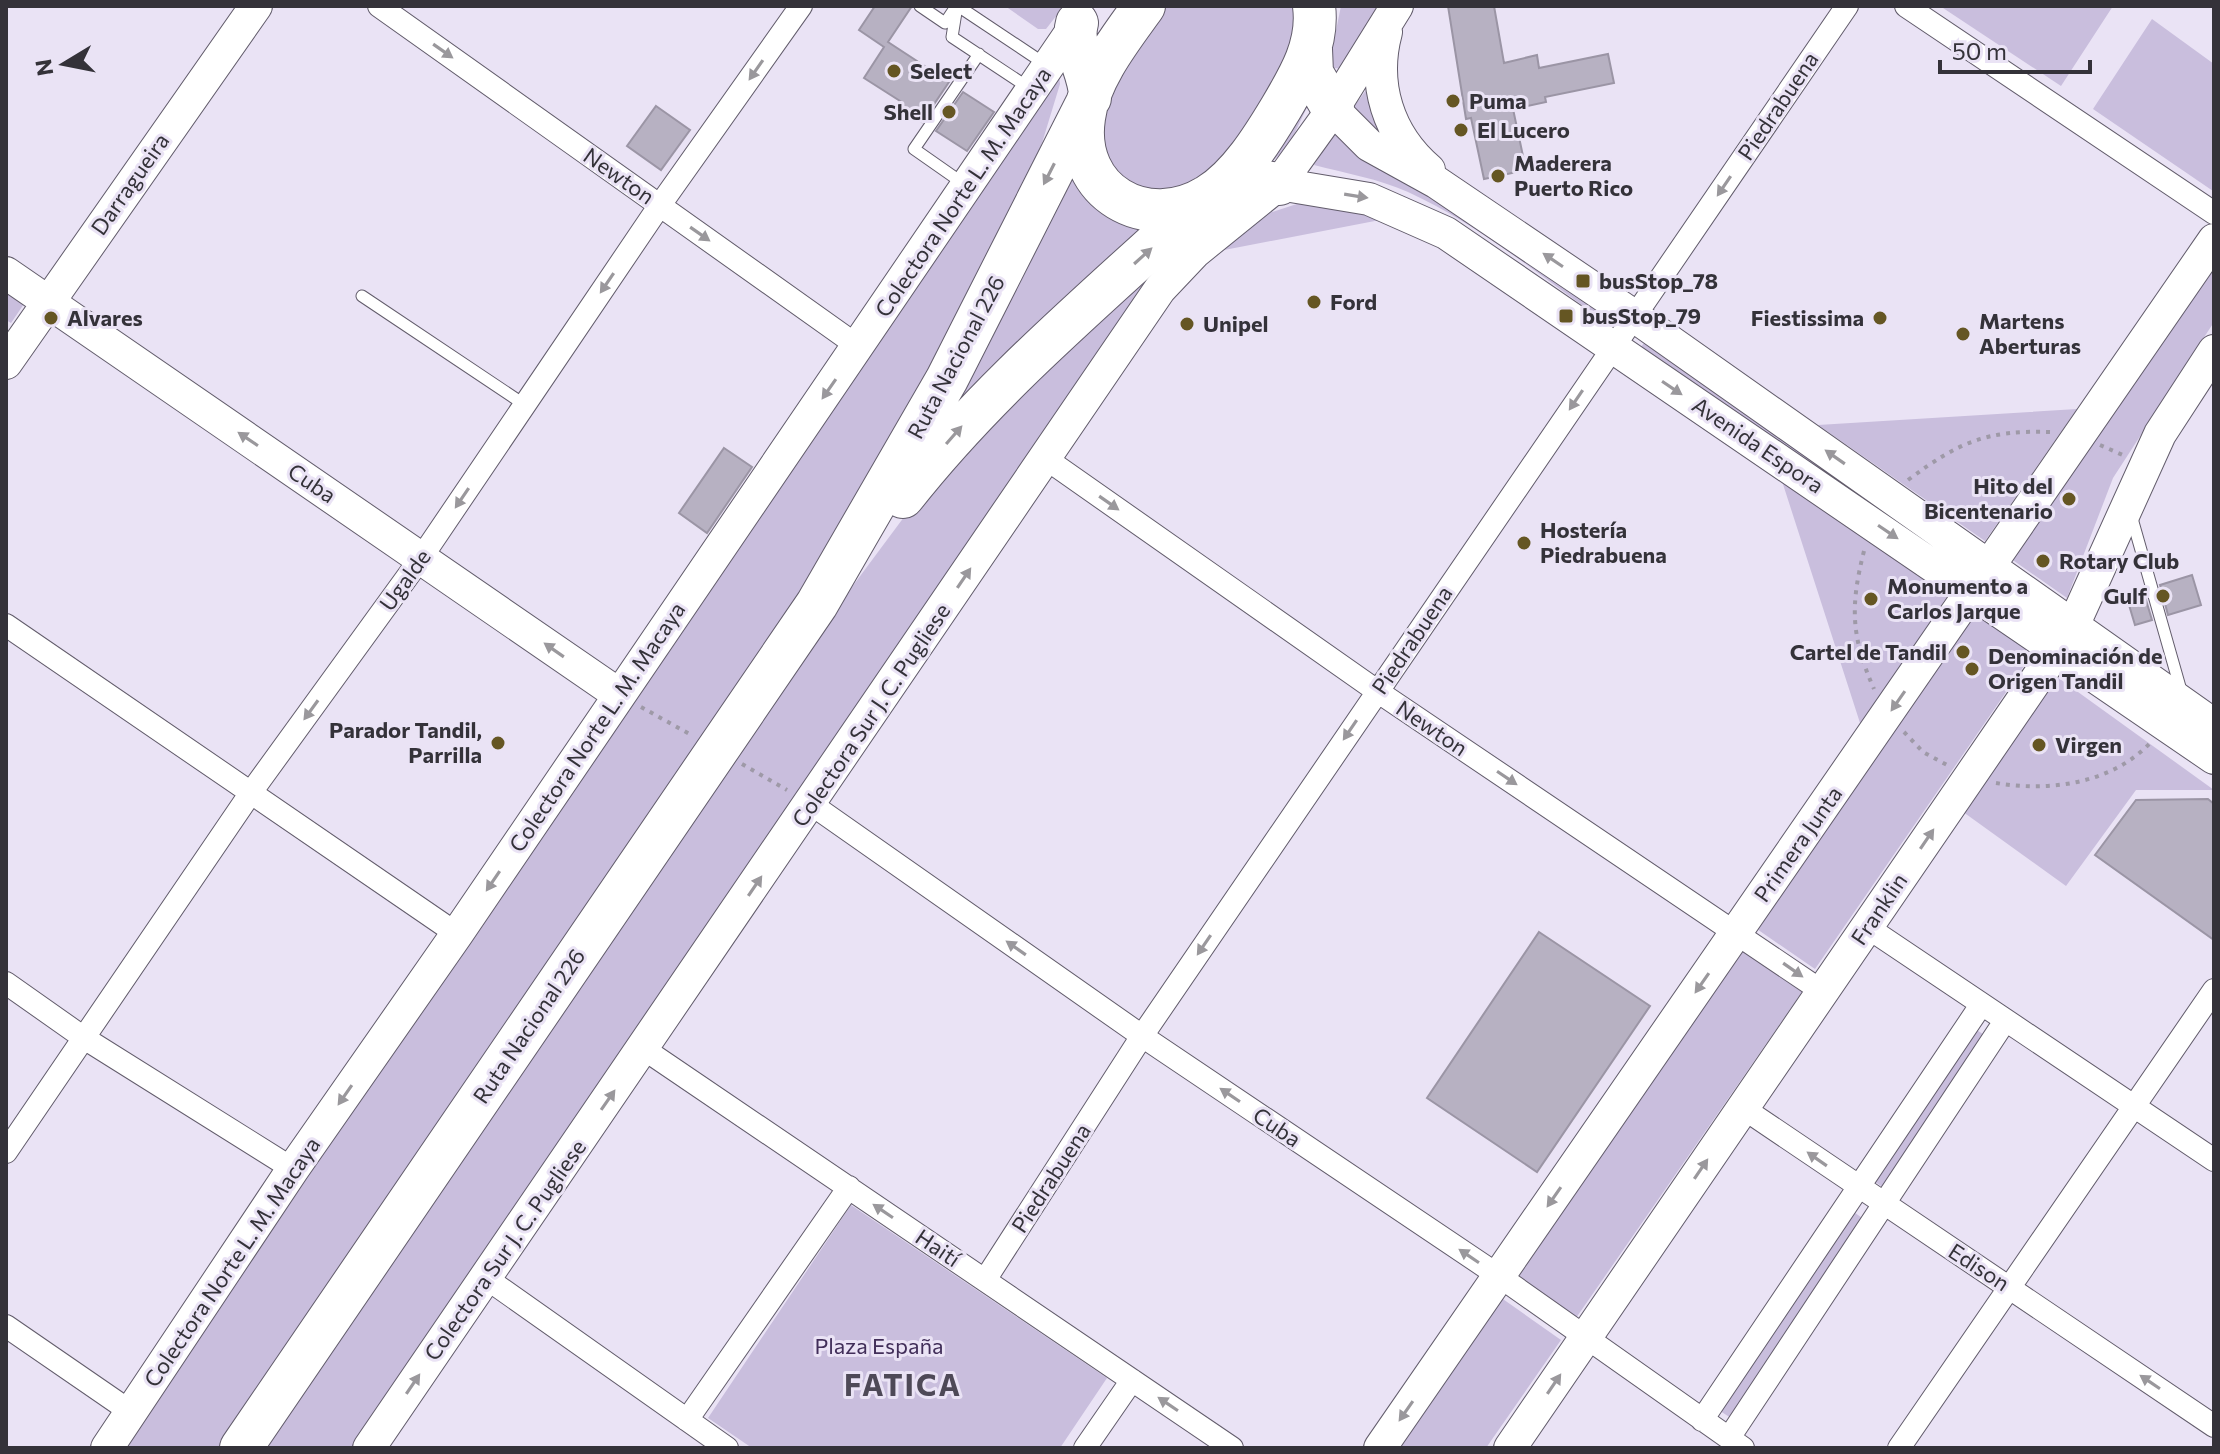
<svg xmlns="http://www.w3.org/2000/svg" width="2220" height="1454" viewBox="0 0 2220 1454" font-family="Commissioner,sans-serif">
<style>
.green{fill:#c9bedd}
.building{fill:#b7b1c2;stroke:#9b95a5;stroke-width:2}
.lines{fill:none;stroke-linecap:round;stroke-linejoin:round}
.lane-casing{stroke:#625c6b;stroke-width:13}
.street-casing{stroke:#625c6b;stroke-width:24}
.secondary-casing{stroke:#625c6b;stroke-width:34}
.highway-casing{stroke:#625c6b;stroke-width:44}
.path{stroke:#9e99a7;stroke-width:4;stroke-dasharray:4 6;stroke-linecap:butt}
.lane{stroke:#fff;stroke-width:11}
.street{stroke:#fff;stroke-width:22}
.secondary{stroke:#fff;stroke-width:32}
.highway{stroke:#fff;stroke-width:42}
.oneway{fill:#9a989c}
.poi-dot{fill:#655623;stroke:#eae3f5;stroke-width:3}
.labels{text-anchor:middle;stroke-width:6;stroke-linejoin:round;paint-order:stroke}
.poi-label{font-size:22px;font-weight:bold;fill:#343239;stroke:#eae3f5;text-anchor:start}
.street-label{font-size:22px;fill:#343239;stroke:#eae3f5}
.park-label{font-size:22px;fill:#412e59;stroke:#eae3f5}
.district-label{font-size:30px;font-weight:bold;letter-spacing:2px;fill:#4e4957;stroke:#eae3f5}
</style>
<rect width="100%" height="100%" fill="#eae3f5"/>
<!-- green -->
<path class="green" d="M1005 6H1064L1046 29H1038Z
M1159 6H1302L1295 55 1218 170 1161 200 1103 165 1099 108Z
M1341 6H1386L1342 69 1334 68 1331 55Z
M1940 6H2113L2061 86Z
M2152 19 2214 64 2213 191 2093 109Z
M1059 74 1060 84 1042 143 1004 231 807 593 221 1448H121Z
M1369 86 1385 131 1380 137 1353 108Z
M1310 101 1288 147 1262 171 1257 164Z
M1339 126 1607 314 1603 320C1540 276 1478 224 1408 192 1379 179 1345 173 1314 165Z
M1070 152 1151 226 903 475Z
M1303 202 1338 203 1380 220 1219 251 1263 215Z
M1180 249 360 1448H256L820 630 910 509 971 439Z
M2214 256V322L2113 478 2067 598 2007 556Z
M6 283 28 298 11 323 6 320Z
M1645 342 1953 560 1639 349Z
M2077 409 1985 541 1818 425Z
M1781 478 1950 592 1861 726Z
M1972 610 2033 653 1815 969 1754 927Z
M2053 674 2214 790H2136L2066 886 1959 809Z
M1739 948 1802 992 1576 1318 1513 1273Z
M1972 1027 1986 1036 1884 1188 1871 1179Z
M851 1205 1107 1378 1060 1448H752L708 1418Z
M1851 1210 1865 1220 1731 1418 1717 1409Z
M1500 1297 1561 1340 1486 1448H1396Z"/>
<!-- building -->
<path class="building" d="M875 6H912L888 42 949 82 922 122 897 105 900 101 864 78 884 47 859 30Z
M1448 6H1494L1504 63 1537 55 1539 68 1608 54 1614 83 1545 97 1546 102 1513 109 1526 170 1484 179 1471 118 1466 119Z
M963 92 994 112 967 151 936 131Z
M656 106 690 130 661 170 627 146Z
M724 448 752 467 707 533 679 513Z
M2192 575 2201 605 2168 615 2160 585Z
M2143 590 2152 620 2135 625 2126 595Z
M2208 799 2214 804V940L2095 855 2136 800Z
M1539 932 1650 1006 1537 1172 1427 1098Z"/>
<g class="lines">
<defs>
<path id="lane" d="M920 6 945 23 955 8
M957 6 952 37 1029 88
M958 6 1045 64
M964 184 914 149 979 54
M362 296 525 405
M2131 515 2182 694"/>
<path id="street" d="M379 6 859 347
M1906 6 2214 213
M1045 458 1377 691 1823 992
M6 625 457 934
M811 804 1142 1036 1499 1276 1743 1448
M1867 927 2214 1160
M6 983 84 1038 293 1169
M644 1049 1232 1448
M1743 1108 2214 1426
M6 1152 252 791 421 558 660 205 801 6
M486 1278 727 1448
M985 1280 1142 1036 1847 6
M6 1326 131 1412
M687 1420 849 1187
M1702 1420 1981 1005
M1729 1438 2005 1021
M1085 1448 1132 1380
M1899 1448 2214 990"/>
<path id="secondary" d="M1386 32C1372 84 1388 135 1429 170
M1333 109 1369 145 1436 182 1634 316 2214 725
M1279 184 1369 199 1446 233 2214 758
M6 273 618 694
M6 363 256 6
M107 1448 293 1169 457 934 1080 19
M369 1448 1160 289 1195 252 1279 184 1333 109 1397 6
M1380 1448 2214 240
M1510 1448 2073 626 2160 434 2214 351"/>
<path id="highway" d="M1144 6C1121 38 1089 78 1084 118 1073 192 1146 234 1208 196 1239 177 1263 138 1281 108 1300 76 1319 44 1314 6
M1077 23C1070 47 1091 73 1090 98
M1311 49 1312 73 1333 109
M1214 192 1264 182 1279 184
M903 497C992 384 1101 295 1206 197
M241 1448 817 604 947 379 1086 105"/>
</defs>
<!-- lane casing -->
<use href="#lane" class="lane-casing"/>
<!-- street casing -->
<use href="#street" class="street-casing"/>
<!-- secondary casing -->
<use href="#secondary" class="secondary-casing"/>
<!-- highway casing -->
<use href="#highway" class="highway-casing"/>
<!-- path -->
<path class="path" d="M2100 445 2125 456
M1908 480C1959 442 1986 430 2050 432
M1864 551C1850 606 1851 637 1874 689
M641 707 693 736
M1904 732 1923 752 1947 765
M742 764 787 790
M1996 783C2049 792 2112 784 2151 742"/>
<!-- lane -->
<use href="#lane" class="lane"/>
<!-- street -->
<use href="#street" class="street"/>
<!-- secondary -->
<use href="#secondary" class="secondary"/>
<!-- highway -->
<use href="#highway" class="highway"/>
</g>
<!-- one-way arrows -->
<defs><path id="oneway-solid" d="M-6-.8H1V-3.2L6.5 0L1 3.2V.8H-6Z" transform="scale(2)"/></defs>
<g class="oneway">
<use href="#oneway-solid" transform="translate(443 51) rotate(35)"/>
<use href="#oneway-solid" transform="translate(756 70) rotate(125)"/>
<use href="#oneway-solid" transform="translate(1049 174) rotate(117)"/>
<use href="#oneway-solid" transform="translate(1724 186) rotate(124)"/>
<use href="#oneway-solid" transform="translate(1356 196) rotate(9)"/>
<use href="#oneway-solid" transform="translate(700 234) rotate(35)"/>
<use href="#oneway-solid" transform="translate(1143 256) rotate(-42)"/>
<use href="#oneway-solid" transform="translate(1553 260) rotate(-146)"/>
<use href="#oneway-solid" transform="translate(607 283) rotate(124)"/>
<use href="#oneway-solid" transform="translate(1672 388) rotate(34)"/>
<use href="#oneway-solid" transform="translate(829 389) rotate(125)"/>
<use href="#oneway-solid" transform="translate(1576 400) rotate(124)"/>
<use href="#oneway-solid" transform="translate(954 435) rotate(-49)"/>
<use href="#oneway-solid" transform="translate(248 439) rotate(-146)"/>
<use href="#oneway-solid" transform="translate(1835 457) rotate(-145)"/>
<use href="#oneway-solid" transform="translate(462 498) rotate(124)"/>
<use href="#oneway-solid" transform="translate(1109 503) rotate(35)"/>
<use href="#oneway-solid" transform="translate(1888 532) rotate(34)"/>
<use href="#oneway-solid" transform="translate(964 578) rotate(-56)"/>
<use href="#oneway-solid" transform="translate(554 650) rotate(-145)"/>
<use href="#oneway-solid" transform="translate(1898 701) rotate(125)"/>
<use href="#oneway-solid" transform="translate(311 710) rotate(126)"/>
<use href="#oneway-solid" transform="translate(1350 730) rotate(124)"/>
<use href="#oneway-solid" transform="translate(1507 778) rotate(34)"/>
<use href="#oneway-solid" transform="translate(1927 839) rotate(-56)"/>
<use href="#oneway-solid" transform="translate(493 881) rotate(124)"/>
<use href="#oneway-solid" transform="translate(755 886) rotate(-56)"/>
<use href="#oneway-solid" transform="translate(1204 945) rotate(124)"/>
<use href="#oneway-solid" transform="translate(1016 948) rotate(-145)"/>
<use href="#oneway-solid" transform="translate(1793 970) rotate(35)"/>
<use href="#oneway-solid" transform="translate(1702 983) rotate(125)"/>
<use href="#oneway-solid" transform="translate(345 1095) rotate(125)"/>
<use href="#oneway-solid" transform="translate(1230 1095) rotate(-146)"/>
<use href="#oneway-solid" transform="translate(608 1100) rotate(-55)"/>
<use href="#oneway-solid" transform="translate(1817 1159) rotate(-145)"/>
<use href="#oneway-solid" transform="translate(1701 1169) rotate(-56)"/>
<use href="#oneway-solid" transform="translate(1554 1197) rotate(125)"/>
<use href="#oneway-solid" transform="translate(883 1211) rotate(-146)"/>
<use href="#oneway-solid" transform="translate(1469 1256) rotate(-146)"/>
<use href="#oneway-solid" transform="translate(2150 1382) rotate(-146)"/>
<use href="#oneway-solid" transform="translate(413 1384) rotate(-56)"/>
<use href="#oneway-solid" transform="translate(1554 1384) rotate(-56)"/>
<use href="#oneway-solid" transform="translate(1168 1404) rotate(-146)"/>
<use href="#oneway-solid" transform="translate(1406 1411) rotate(125)"/>
</g>
<!-- markers -->
<g class="poi-dot">
<circle cx="894" cy="71" r="8"/>
<circle cx="1453" cy="101" r="8"/>
<circle cx="949" cy="112" r="8"/>
<circle cx="1461" cy="130" r="8"/>
<circle cx="1498" cy="176" r="8"/>
<rect x="1575" y="273" width="16" height="16" rx="4"/>
<circle cx="1314" cy="302" r="8"/>
<rect x="1558" y="308" width="16" height="16" rx="4"/>
<circle cx="51" cy="318" r="8"/>
<circle cx="1880" cy="318" r="8"/>
<circle cx="1187" cy="324" r="8"/>
<circle cx="1963" cy="334" r="8"/>
<circle cx="2069" cy="499" r="8"/>
<circle cx="1524" cy="543" r="8"/>
<circle cx="2043" cy="561" r="8"/>
<circle cx="2163" cy="596" r="8"/>
<circle cx="1871" cy="599" r="8"/>
<circle cx="1963" cy="652" r="8"/>
<circle cx="1972" cy="669" r="8"/>
<circle cx="498" cy="743" r="8"/>
<circle cx="2039" cy="745" r="8"/>
</g>
<g class="labels">
<!-- poi labels -->
<g class="poi-label">
<text x="910" y="79">Select</text>
<text x="1469" y="109">Puma</text>
<text x="933" y="120" text-anchor="end">Shell</text>
<text x="1477" y="138">El Lucero</text>
<text x="1514" y="171">Maderera<tspan x="1514" dy="25">Puerto Rico</tspan></text>
<text x="1599" y="289">busStop_78</text>
<text x="1330" y="310">Ford</text>
<text x="1582" y="324">busStop_79</text>
<text x="67" y="326">Alvares</text>
<text x="1864" y="326" text-anchor="end">Fiestissima</text>
<text x="1979" y="329">Martens<tspan x="1979" dy="25">Aberturas</tspan></text>
<text x="1203" y="332">Unipel</text>
<text x="2053" y="494" text-anchor="end">Hito del<tspan x="2053" dy="25">Bicentenario</tspan></text>
<text x="1540" y="538">Hostería<tspan x="1540" dy="25">Piedrabuena</tspan></text>
<text x="2059" y="569">Rotary Club</text>
<text x="1887" y="594">Monumento a<tspan x="1887" dy="25">Carlos Jarque</tspan></text>
<text x="2147" y="604" text-anchor="end">Gulf</text>
<text x="1947" y="660" text-anchor="end">Cartel de Tandil</text>
<text x="1988" y="664">Denominación de<tspan x="1988" dy="25">Origen Tandil</tspan></text>
<text x="482" y="738" text-anchor="end">Parador Tandil,<tspan x="482" dy="25">Parrilla</tspan></text>
<text x="2055" y="753">Virgen</text>
</g>
<!-- street labels -->
<g class="street-label">
<text transform="translate(1778 106) rotate(-56)" y="8">Piedrabuena</text>
<text transform="translate(619 176) rotate(35)" y="8">Newton</text>
<text transform="translate(130 184) rotate(-55)" y="8">Darragueira</text>
<text transform="translate(963 192) rotate(-56)" y="8">Colectora Norte L. M. Macaya</text>
<text transform="translate(956 357) rotate(-62)" y="8">Ruta Nacional 226</text>
<text transform="translate(1758 445) rotate(34)" y="8">Avenida Espora</text>
<text transform="translate(312 483) rotate(34)" y="8">Cuba</text>
<text transform="translate(405 580) rotate(-54)" y="8">Ugalde</text>
<text transform="translate(1412 640) rotate(-56)" y="8">Piedrabuena</text>
<text transform="translate(871 715) rotate(-56)" y="8">Colectora Sur J. C. Pugliese</text>
<text transform="translate(597 727) rotate(-56)" y="8">Colectora Norte L. M. Macaya</text>
<text transform="translate(1432 728) rotate(34)" y="8">Newton</text>
<text transform="translate(1798 844) rotate(-55)" y="8">Primera Junta</text>
<text transform="translate(1879 909) rotate(-56)" y="8">Franklin</text>
<text transform="translate(529 1026) rotate(-56)" y="8">Ruta Nacional 226</text>
<text transform="translate(1277 1127) rotate(34)" y="8">Cuba</text>
<text transform="translate(1051 1178) rotate(-57)" y="8">Piedrabuena</text>
<text transform="translate(938 1248) rotate(34)" y="8">Haití</text>
<text transform="translate(505 1250) rotate(-55)" y="8">Colectora Sur J. C. Pugliese</text>
<text transform="translate(232 1262) rotate(-56)" y="8">Colectora Norte L. M. Macaya</text>
<text transform="translate(1979 1267) rotate(33)" y="8">Edison</text>
</g>
<!-- park labels -->
<g class="park-label">
<text x="879" y="1354">Plaza España</text>
</g>
<!-- district labels -->
<g class="district-label">
<text x="903" y="1396">FATICA</text>
</g>
</g>
<!-- border -->
<rect width="2220" height="1454" fill="none" stroke="#343239" stroke-width="16"/>
<!-- north arrow -->
<g transform="translate(64 64) rotate(260)" stroke="#eae3f5" stroke-width="6" paint-order="stroke">
<path d="M0-6L14 30L0 20L-14 30Z" fill="#343239"/>
<text y="-12" font-size="22" font-weight="bold" text-anchor="middle" fill="#343239">N</text>
</g>
<!-- scale -->
<path d="M1940 60v12h150v-12" fill="none" stroke="#343239" stroke-width="4"/>
<text x="1952" y="60" font-size="24" fill="#343239" stroke="#eae3f5" stroke-width="6" paint-order="stroke">50 m</text>
</svg>
